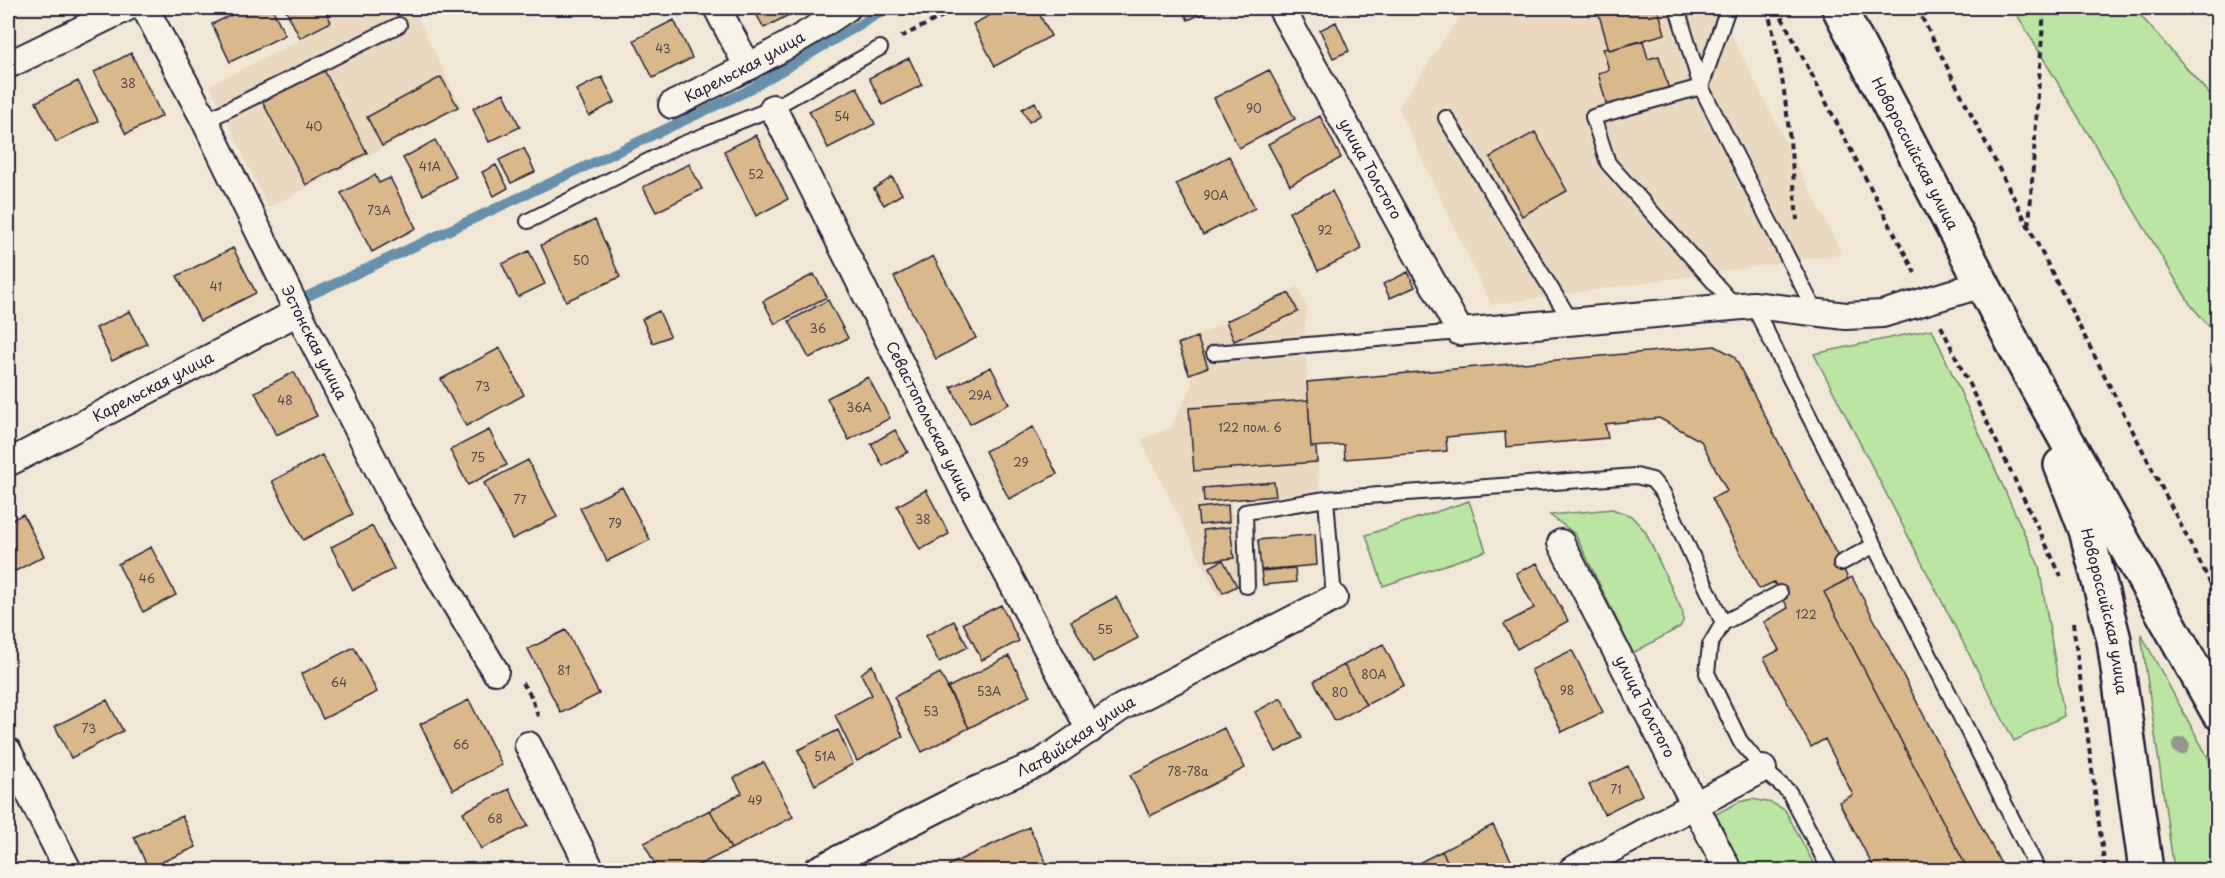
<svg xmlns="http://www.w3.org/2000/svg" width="2225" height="878" viewBox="0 0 2225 878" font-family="'Playpen Sans',sans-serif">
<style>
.built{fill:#ead9c0}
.green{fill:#bae5a2;stroke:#6e846e;stroke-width:1.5}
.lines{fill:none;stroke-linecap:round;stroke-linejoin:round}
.stream{stroke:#6690ab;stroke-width:10}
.building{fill:#d9b88c;stroke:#22223b;stroke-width:1.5}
.lane-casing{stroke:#22223b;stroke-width:18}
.street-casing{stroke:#22223b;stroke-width:30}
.primary-casing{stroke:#22223b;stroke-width:38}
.path{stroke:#22223b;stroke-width:4;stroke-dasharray:6 4.5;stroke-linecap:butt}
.lane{stroke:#f7f3e8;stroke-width:14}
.street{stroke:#f7f3e8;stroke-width:26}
.primary{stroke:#f7f3e8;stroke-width:33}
.tree{fill:#94968f}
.labels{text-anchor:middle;stroke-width:4.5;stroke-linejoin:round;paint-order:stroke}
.number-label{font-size:12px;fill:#50484f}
.street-label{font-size:15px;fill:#22223b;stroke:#f7f3e8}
</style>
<rect width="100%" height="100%" fill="#f1e7d6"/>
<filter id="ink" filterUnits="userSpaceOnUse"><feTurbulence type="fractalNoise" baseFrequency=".0167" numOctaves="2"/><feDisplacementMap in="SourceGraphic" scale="12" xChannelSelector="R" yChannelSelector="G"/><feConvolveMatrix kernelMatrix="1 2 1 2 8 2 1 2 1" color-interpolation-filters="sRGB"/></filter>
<g filter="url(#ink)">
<!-- built -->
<path class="built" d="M327 8H413L461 107 268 208 210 85 334 23Z
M1466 8H1718L1842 254 1491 305 1398 108Z
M1298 287 1307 309 1304 332 1311 447H1316L1320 492 1195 503 1231 502 1240 586 1218 596 1141 440 1171 427 1193 383 1176 346Z"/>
<!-- green -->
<path class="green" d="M2013 8H2134L2217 103V336L2190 304Z
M1932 329 2039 566 2064 716 2014 741 1814 354Z
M1469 501 1486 551 1383 586 1366 535Z
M1612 509 1631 516 1645 531 1683 613V621L1680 627 1633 653 1575 534 1550 515Z
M2141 634 2217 774V870H2174Z
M1752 799 1772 803 1785 810 1817 870H1739L1712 816 1739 802Z"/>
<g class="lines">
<!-- stream -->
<path class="stream" d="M293 303 745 92 888 8"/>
</g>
<!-- building -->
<path class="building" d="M246 8H272L285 35 230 62 212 24Z
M285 8H324L331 22 300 38Z
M753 8H802L764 28Z
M1004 8H1036L1051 36 995 66 973 24Z
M1182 8H1215L1188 20Z
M1597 8H1658L1665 34 1609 50Z
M674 20 692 58 653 78 634 40Z
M1336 22 1349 51 1333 58 1320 30Z
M1643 41 1648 59 1659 56 1670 93 1608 110 1598 73 1609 70 1603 49 1608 48 1609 50Z
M131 53 162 116 126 134 94 72Z
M909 58 922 85 883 105 869 78Z
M323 68 367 153 306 185 262 101Z
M1269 70 1295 119 1239 148 1214 98Z
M441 77 458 107 382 146 367 117Z
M602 77 615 102 589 116 576 90Z
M78 81 98 121 56 142 36 102Z
M857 87 875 124 828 148 809 111Z
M504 93 520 127 489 142 473 108Z
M1035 102 1041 115 1029 122 1022 109Z
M1320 116 1341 158 1290 185 1268 144Z
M1535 132 1567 191 1522 216 1490 157Z
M756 135 788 199 756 216 724 151Z
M435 140 456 177 423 195 403 158Z
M524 148 535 172 511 183 499 160Z
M1229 156 1255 208 1203 235 1176 184Z
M689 164 702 189 656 212 643 187Z
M496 165 508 188 494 196 482 172Z
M375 175 379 183 390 178 416 228 372 252 341 193Z
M892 177 902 194 884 205 874 189Z
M1332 191 1362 249 1318 271 1289 212Z
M595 220 620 277 566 301 541 245Z
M233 248 256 293 200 321 177 276Z
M529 251 545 284 518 297 502 264Z
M933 256 976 338 936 359 894 277Z
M1408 272 1415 287 1390 298 1383 284Z
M814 274 827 297 775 324 763 301Z
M1289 293 1298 312 1234 341 1226 321Z
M828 300 848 338 809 358 789 321Z
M130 311 147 344 112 361 96 328Z
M659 311 670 336 653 343 642 319Z
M1197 337 1208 367 1189 374 1178 344Z
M1715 346 1734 356 1841 563 1848 579 1824 592 1968 870H1875L1839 802 1853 795 1825 739 1811 747 1764 658 1779 650 1764 622 1788 608 1774 582 1759 589 1712 498 1727 491 1701 441 1659 418 1605 424 1608 438 1506 447 1505 432 1446 437 1447 451 1345 459 1344 445 1311 447 1307 382Z
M500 348 524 395 466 426 441 379Z
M991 367 1009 404 970 424 951 387Z
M294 372 317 416 276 435 255 392Z
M868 377 890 418 849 440 827 398Z
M1308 400 1311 447H1316L1317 462 1194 471 1189 408Z
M1033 427 1057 474 1009 499 985 451Z
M489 430 507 465 468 485 450 450Z
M895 430 908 452 883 466 871 444Z
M322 455 353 514 303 540 272 481Z
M528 460 557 517 512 539 484 483Z
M1274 482 1276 496 1204 502 1203 488Z
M622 487 650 540 607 561 580 508Z
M926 490 949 534 920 550 897 506Z
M1228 505 1229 522 1199 525 1197 508Z
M23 514 44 556 8 575V522Z
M372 526 394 569 353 590 331 547Z
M1230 527 1234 558 1207 561 1203 530Z
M1315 534 1317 565 1261 570 1258 540Z
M151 547 176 595 143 612 118 564Z
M1223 560 1237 586 1223 593 1210 567Z
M1537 563 1568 621 1517 649 1504 624 1534 608 1516 573Z
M1295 568 1296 582 1263 585 1261 571Z
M1852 577 2004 870H1968L1824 592Z
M1116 597 1138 638 1093 662 1071 621Z
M1001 605 1019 641 982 660 963 623Z
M954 621 968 647 939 662 925 636Z
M566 630 599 694 561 713 528 649Z
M1383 644 1404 685 1366 705 1344 665Z
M354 647 377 692 323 719 301 674Z
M1572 650 1603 712 1562 732 1531 670Z
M1009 656 1030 696 969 728 947 688Z
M872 665 903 737 857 761 835 715 872 695 861 674Z
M1344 665 1366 705 1335 721 1314 681Z
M940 673 969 728 922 752 894 697Z
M1281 698 1302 738 1276 752 1255 712Z
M107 700 123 731 71 758 55 726Z
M469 700 502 765 453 790 420 724Z
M1224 728 1245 768 1150 816 1130 775Z
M838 730 853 764 815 785 798 750Z
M764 762 793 817 731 849 710 810 742 793 734 778Z
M1628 766 1642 795 1604 814 1589 785Z
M509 789 528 826 481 849 463 812Z
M710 810 731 849 689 870H658L644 843Z
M182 816 196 847 148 868 134 837Z
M1493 825 1513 864 1499 870H1452L1442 851Z
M1029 827 1048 866 1038 870H951L949 865Z
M1442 851 1452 870H1405Z"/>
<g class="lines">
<defs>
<path id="lane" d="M1677 8 1701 87 1593 117 1608 163 1736 307
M1728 8 1701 87 1815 311
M1446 118 1571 321
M205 121 399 25
M528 221 680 145 773 108 880 48
M1753 305 2038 870
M1214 353 1460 332
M1841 563 1875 545
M1247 586 1245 512 1326 499
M1334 598 1326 499 1636 476 1652 480 1663 493 1723 623 1710 645 1707 673 1740 741 1763 769 1789 792 1830 870
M1723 623 1780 593"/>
<g id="street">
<path id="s1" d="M145 8 205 121 298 312 395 502 495 671"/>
<path d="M717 8 748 67"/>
<path id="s2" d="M1281 8 1460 332 1753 305 1846 316 1882 314 1983 284"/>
<path d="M8 65 126 8"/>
<path id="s3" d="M672 105C732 75 792 46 847 8"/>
<path id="s4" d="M773 108 970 503 1090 730"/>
<path id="s5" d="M8 463 298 312"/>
<path id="s6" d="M1561 543 1728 870"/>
<path d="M528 745 591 870"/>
<path d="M8 751 68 870"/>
<path id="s7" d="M817 870 967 794 1042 762 1122 707 1334 598"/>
<path d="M1572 870 1763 769"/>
</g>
<g id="primary">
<path id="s8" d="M1839 8 2023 362 2218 712"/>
<path id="s9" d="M2061 465 2086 530 2114 640 2146 870"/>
</g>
</defs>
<!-- lane casing -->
<use href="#lane" class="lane-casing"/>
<!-- street casing -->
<use href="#street" class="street-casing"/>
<!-- primary casing -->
<use href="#primary" class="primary-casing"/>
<!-- path -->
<path class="path" d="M1767 8C1786 78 1791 148 1797 220
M1777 8 1915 273
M1917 8 2218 598
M2215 8 2218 11
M901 37 959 8
M2029 225 2044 8
M1941 326 2061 576
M2073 623 2105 870
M522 683 531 696 539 719"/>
<!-- lane -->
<use href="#lane" class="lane"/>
<!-- street -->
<use href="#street" class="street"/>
<!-- primary -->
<use href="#primary" class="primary"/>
</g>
<!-- trees -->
<circle class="tree" cx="2181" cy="746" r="9"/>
</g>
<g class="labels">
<!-- number labels -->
<g class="number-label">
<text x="663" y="53">43</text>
<text x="128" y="88">38</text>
<text x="1254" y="113">90</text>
<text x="842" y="121">54</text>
<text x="314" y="131">40</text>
<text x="430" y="171">41А</text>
<text x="756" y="179">52</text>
<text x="1216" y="200">90А</text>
<text x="379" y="215">73А</text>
<text x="1325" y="235">92</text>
<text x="581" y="265">50</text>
<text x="216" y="291">41</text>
<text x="818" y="333">36</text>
<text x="483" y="391">73</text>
<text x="980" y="400">29А</text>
<text x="285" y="405">48</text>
<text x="859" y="412">36А</text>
<text x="1250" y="432">122 пом. 6</text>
<text x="478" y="462">75</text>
<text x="1021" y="467">29</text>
<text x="520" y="504">77</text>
<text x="923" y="524">38</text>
<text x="615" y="528">79</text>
<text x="147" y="583">46</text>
<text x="1806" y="619">122</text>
<text x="1105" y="634">55</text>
<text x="564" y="675">81</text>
<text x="1374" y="679">80А</text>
<text x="339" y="687">64</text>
<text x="1567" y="695">98</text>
<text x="989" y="696">53А</text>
<text x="1340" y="697">80</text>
<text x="931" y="716">53</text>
<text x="89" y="733">73</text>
<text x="461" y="749">66</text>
<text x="825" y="761">51А</text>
<text x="1188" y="776">78-78а</text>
<text x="1616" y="794">71</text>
<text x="755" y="805">49</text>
<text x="495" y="823">68</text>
</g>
<!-- street labels -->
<g class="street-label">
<text dy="5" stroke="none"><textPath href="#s3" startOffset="82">Карельская улица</textPath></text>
<text dy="5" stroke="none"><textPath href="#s8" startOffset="164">Новороссийская улица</textPath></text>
<text dy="5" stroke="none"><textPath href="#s2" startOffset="184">улица Толстого</textPath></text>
<text dy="5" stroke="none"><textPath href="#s1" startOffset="375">Эстонская улица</textPath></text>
<text dy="5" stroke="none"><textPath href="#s5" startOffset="164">Карельская улица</textPath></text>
<text dy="5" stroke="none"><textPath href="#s4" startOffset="350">Севастопольская улица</textPath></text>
<text dy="5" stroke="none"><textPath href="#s9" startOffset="153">Новороссийская улица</textPath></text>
<text dy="5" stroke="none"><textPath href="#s6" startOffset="184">улица Толстого</textPath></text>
<text dy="5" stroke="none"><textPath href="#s7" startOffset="292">Латвийская улица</textPath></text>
</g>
</g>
<!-- margin -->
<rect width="2225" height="878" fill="none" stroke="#f7f3e8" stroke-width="30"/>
<rect x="15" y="15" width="2195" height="848" fill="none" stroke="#22223b" stroke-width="2" filter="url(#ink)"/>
</svg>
